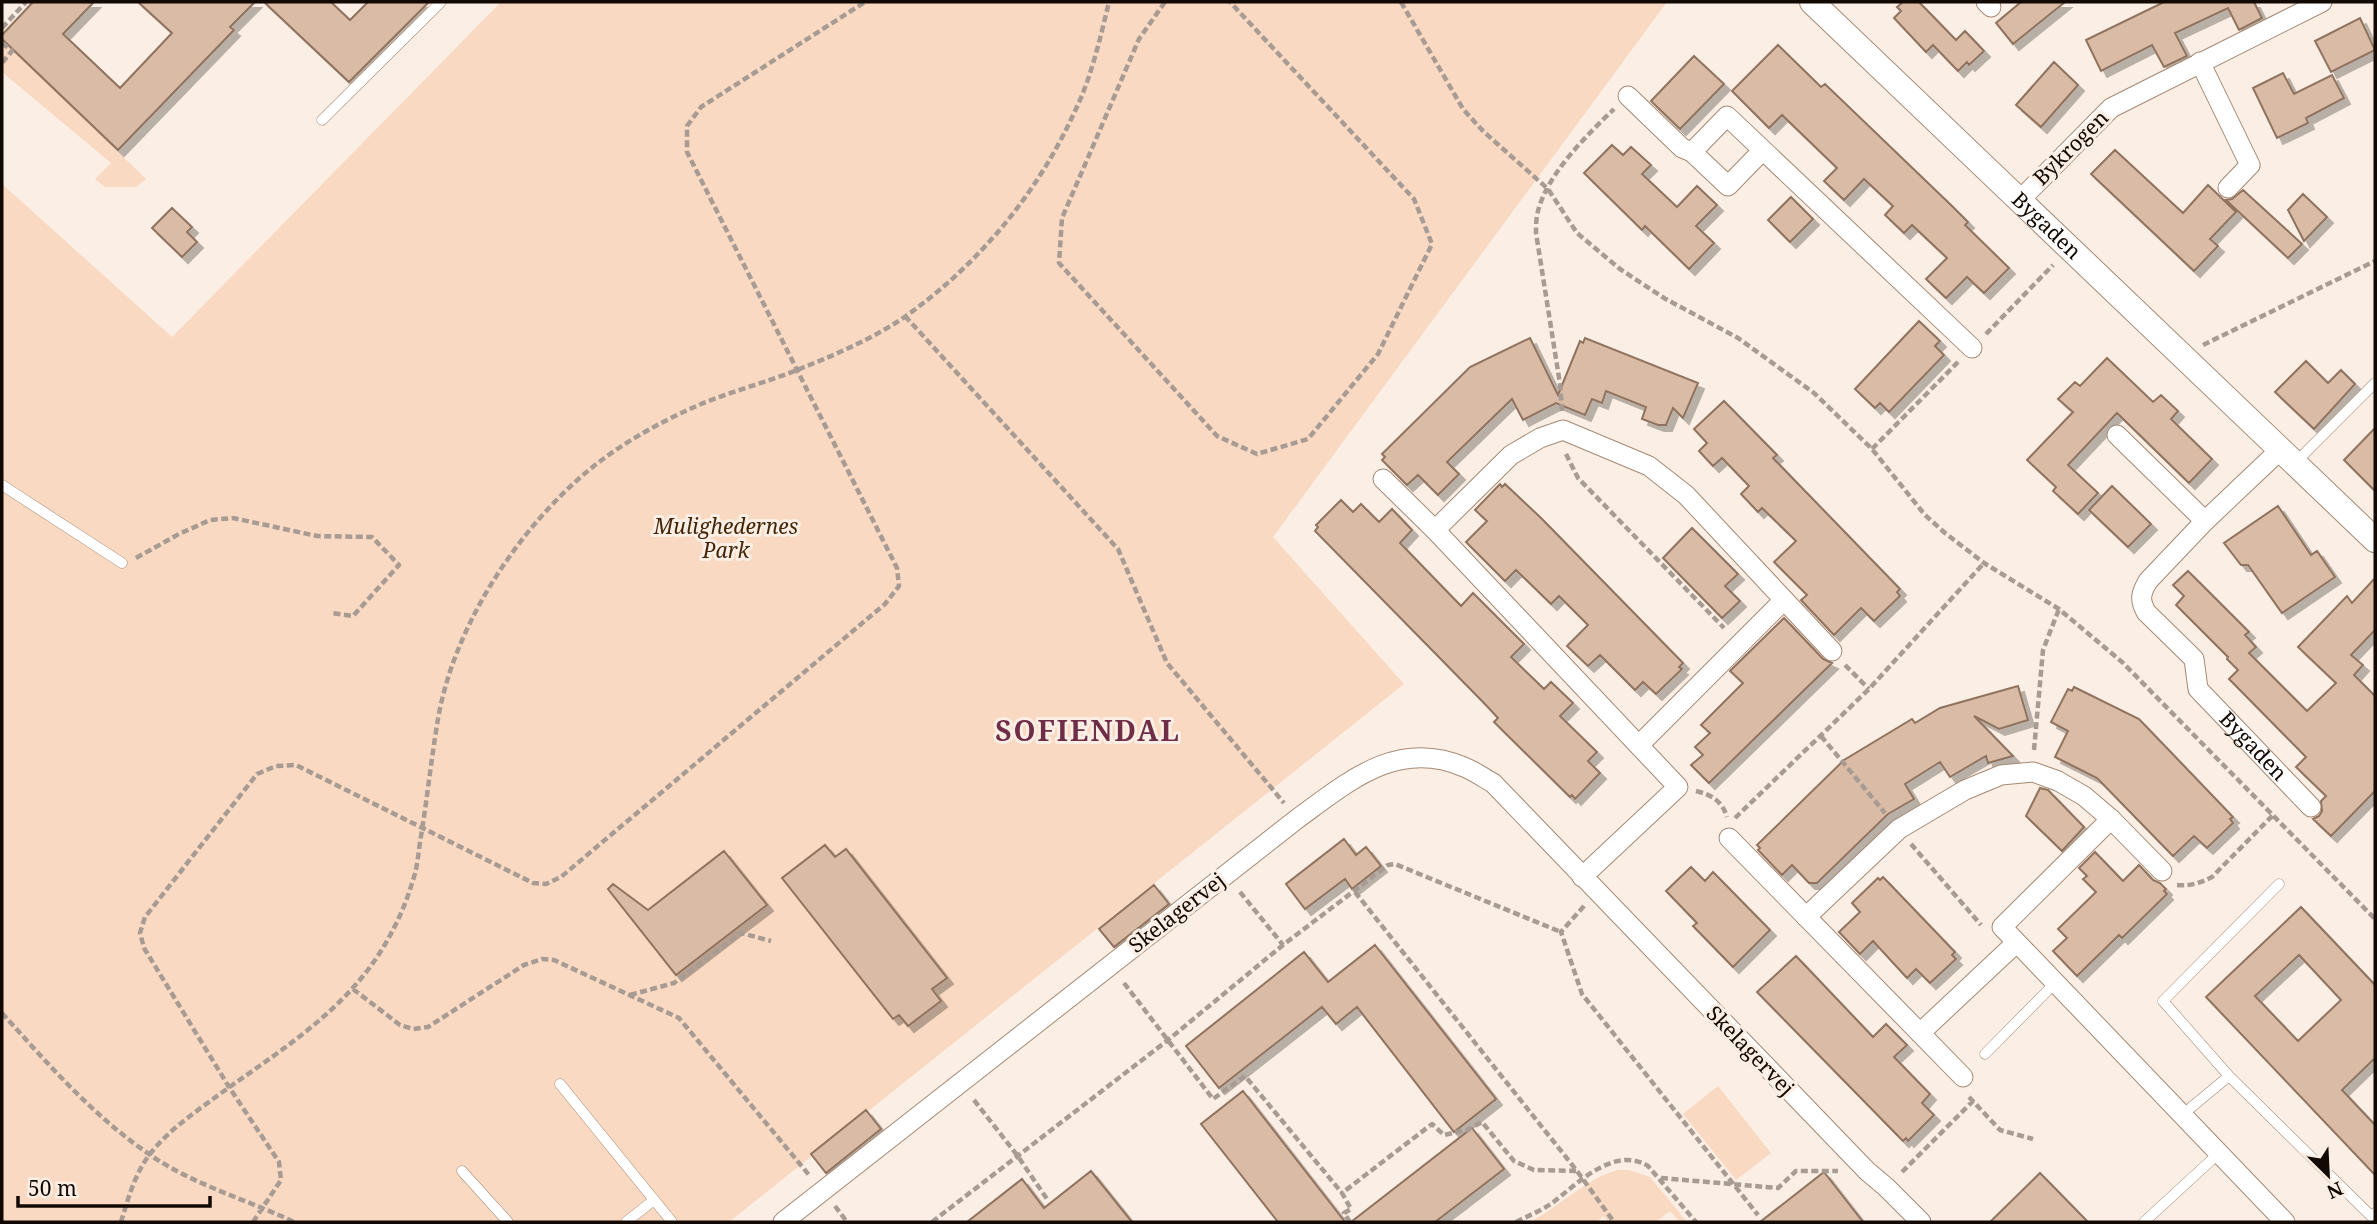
<svg xmlns="http://www.w3.org/2000/svg" width="2377" height="1224" viewBox="0 0 2377 1224" font-family="'Noto Serif',serif">
<style>
.green{fill:#f9d9c1}
.building{fill:#dabba5;stroke:#90735f;stroke-width:2;fill-rule:evenodd;filter:url(#shadow)}
.lines{fill:none;stroke-linecap:round;stroke-linejoin:round}
.service-casing{stroke:#a68973;stroke-width:11}
.minor-casing{stroke:#a68973;stroke-width:21}
.tertiary-casing{stroke:#a68973;stroke-width:26}
.path{stroke:#a79b93;stroke-width:4.5;stroke-dasharray:7 3.5;stroke-linecap:butt}
.service{stroke:#fff;stroke-width:10}
.minor{stroke:#fff;stroke-width:19}
.tertiary{stroke:#fff;stroke-width:24}
.labels{text-anchor:middle;stroke-width:6;stroke-linejoin:round;paint-order:stroke}
.street-label{font-size:21px;fill:#130903;stroke:#fbeee4}
.park-label{font-size:21px;font-style:italic;fill:#452508;stroke:#fbeee4}
.district-label{font-size:28px;font-weight:bold;letter-spacing:2px;fill:#702d48;stroke:#fbeee4}
</style>
<defs>
<filter id="shadow"><feDropShadow dx="6" dy="6" stdDeviation="0" flood-color="#0004"/></filter>
</defs>
<rect width="100%" height="100%" fill="#fbeee4"/>
<!-- green -->
<path class="green" d="M501 2H1667L1273 537 1404 684 729 1222H2V184L172 337Z
M2 40 146 179 136 187H105L95 179 111 163 2 72Z
M1718 1086 1771 1153 1736 1180 1683 1114Z
M1617 1170H1629L1650 1177 1687 1222H1680L1670 1211 1656 1222H1609L1603 1216 1597 1222H1530C1559 1207 1586 1179 1617 1170Z"/>
<!-- building -->
<path class="building" d="M33 2H94L63 34 120 88 172 33 138 2H255L230 27 234 30 118 150 2 39V35Z
M264 2H331L350 20 368 2H429L349 82Z
M1903 2H1919L1956 40 1965 31 1984 51 1969 65 1967 62 1958 71 1933 45 1926 52 1894 18 1901 11 1897 7Z
M2021 2H2065L2013 44 1996 23Z
M2164 2H2254L2262 18 2239 30 2228 8 2175 33 2187 56 2164 67 2152 45 2101 71 2086 40Z
M2360 18 2375 50 2331 72 2315 41Z
M1778 45 1821 87 1825 84 1952 206 1968 222 1965 225 2009 268 1984 293 1967 277 1946 298 1926 279 1947 258 1912 225 1904 233 1885 215 1893 206 1864 179 1844 200 1824 181 1837 168 1782 115 1769 128 1732 91Z
M1694 56 1724 84 1680 129 1651 101Z
M2054 62 2078 85 2041 127 2016 105Z
M2283 73 2294 94 2332 75 2344 98 2306 118 2308 123 2277 138 2253 88Z
M1612 145 1623 155 1631 147 1651 165 1642 174 1677 207 1697 186 1717 205 1696 226 1714 243 1689 269 1645 226 1642 230 1584 173Z
M2115 150 2183 213 2208 185 2236 212 2210 239 2218 246 2194 271 2091 174Z
M2243 190 2302 244 2288 258 2226 200 2232 199Z
M2303 194 2327 217 2304 241 2288 210Z
M1791 197 1813 219 1790 242 1768 220Z
M172 208 192 227 187 232 197 242 182 257 152 228Z
M1919 321 1940 341 1935 346 1944 355 1889 412 1880 403 1875 408 1855 389Z
M1530 338 1558 395 1580 341 1583 343 1585 338 1698 383 1683 418 1673 408 1666 425H1658L1642 419 1646 407 1606 391 1602 403 1592 399 1585 415 1556 403 1523 420 1512 399 1447 462 1459 474 1438 495 1418 475 1407 485 1382 460 1385 457 1382 454 1470 367Z
M2107 358 2153 402 2161 395 2178 411 2171 419 2212 459 2189 483 2117 413 2068 465 2098 493 2078 514 2053 491 2056 487 2027 460 2073 412 2058 399 2075 382 2080 386Z
M2306 361 2328 383 2341 370 2355 384 2314 429 2275 392Z
M1724 401 1777 455 1773 458 1900 589 1897 592 1900 596 1874 621 1861 608 1834 635 1801 600 1807 595 1774 562 1796 541 1762 508 1758 512 1741 494 1749 486 1722 458 1713 466 1699 451 1707 443 1694 429Z
M2375 428V491L2344 460Z
M1500 484 1502 487 1505 484 1541 518 1683 663 1679 667 1682 669 1656 694 1643 682 1635 690 1600 655 1588 666 1567 646 1588 625 1559 596 1551 604 1516 570 1505 581 1466 542 1487 521 1475 510Z
M2112 486 2151 524 2128 547 2089 510Z
M1341 500 1353 512 1361 504 1379 522 1392 509 1412 530 1400 543 1461 606 1473 593 1524 644 1511 657 1544 689 1551 682 1573 703 1560 716 1597 752 1588 761 1600 773 1575 799 1572 795 1570 797 1494 722 1498 718 1483 702 1315 531 1318 527 1316 525Z
M2278 506 2311 555 2317 551 2335 577 2282 613 2248 565H2241L2224 543Z
M1692 528 1738 574 1725 586 1740 601 1722 618 1663 558Z
M2188 571 2249 632 2245 635 2256 647 2249 653 2307 711 2336 683 2298 647 2347 596 2352 603 2375 578V630L2351 655 2363 665 2354 675 2375 696V791L2331 836 2313 819 2319 816 2322 811 2321 801 2326 796 2296 767 2306 757 2229 679 2238 670 2227 659 2228 657 2176 605 2184 596 2173 585Z
M1784 618 1823 659 1832 663 1709 783 1691 765 1703 755 1695 747 1710 733 1701 725 1743 683 1730 671Z
M2018 686 2028 720 1999 729 1974 716 2013 756 1988 763 1986 756 1950 777 1940 762 1905 784 1914 799 1888 814 1817 883H1809L1792 865 1782 875 1758 850 1760 848 1757 845 1844 760 1912 719 1915 723 1940 708Z
M2074 687 2139 719 2233 817 2230 819 2233 823 2207 848 2194 836 2173 856 2097 778 2055 757 2068 731 2051 722 2068 689 2072 691Z
M2040 788 2048 790 2084 827 2062 851 2026 816Z
M1344 839 1356 855 1366 847 1381 866 1352 889 1345 879 1305 909 1286 884Z
M825 845 835 857 846 849 947 978 932 989 941 1001 908 1026 899 1015 893 1019 782 878Z
M724 851 767 905 676 975 608 889 613 884 648 910Z
M2095 852 2123 881 2139 865 2153 880 2160 883 2166 889 2164 891 2167 894 2122 938 2119 935 2077 976 2053 951 2067 938 2058 929 2096 892 2083 879 2087 876 2079 868Z
M1691 867 1705 881 1713 872 1770 930 1733 967 1693 926 1697 923 1666 891Z
M1883 877 1955 952 1952 955 1956 959 1930 983 1916 969 1907 978 1873 941 1860 954 1839 932 1860 912 1852 903 1878 878 1880 880Z
M1154 885 1169 904 1114 947 1099 929Z
M2301 907 2375 985V1058L2342 1090 2375 1125V1175L2206 997ZM2299 955 2341 1000 2298 1041 2255 996Z
M1375 945 1496 1099 1454 1132 1357 1007 1336 1024 1322 1007 1219 1088 1186 1046 1304 952 1328 982Z
M1796 956 1873 1037 1886 1024 1907 1045 1894 1057 1930 1094 1922 1103 1934 1115 1908 1141 1906 1138 1903 1141 1757 992Z
M1243 1091 1345 1222H1278L1201 1124Z
M866 1110 881 1129 826 1173 811 1154Z
M1472 1128 1504 1169 1435 1222H1351Z
M1091 1171 1132 1222H967L1022 1179 1044 1208Z
M1824 1172 1863 1222H1760Z
M2040 1173 2088 1222H1990Z"/>
<g class="lines">
<defs>
<path id="service" d="M322 120 441 2
M2295 463 2375 383
M2 485 122 563
M1985 1054 2055 983
M2229 1076 2371 1216 2375 1213
M560 1084 672 1222
M2182 1115 2229 1076 2163 1001 2279 884
M462 1171 508 1222
M626 1222 654 1200
M2144 1222 2218 1154"/>
<g id="minor">
<path d="M1986 2 1991 7"/>
<path d="M2200 62 2250 165 2228 188"/>
<path d="M1628 96 1682 148 1692 152"/>
<path d="M1763 150 1728 186 1692 152 1727 116 1972 348"/>
<path d="M2020 200 2111 108 2322 2"/>
<path d="M2117 435 2205 521"/>
<path id="s1" d="M2280 450 2205 521 2148 581C2141 593 2139 599 2146 612L2194 659 2198 689 2311 807"/>
<path d="M1383 479 1435 530"/>
<path d="M1639 745 1784 600"/>
<path d="M2111 819 2002 927 2285 1222"/>
<path d="M1729 838 1963 1077"/>
<path d="M1582 877 1678 787 1435 530 1511 455 1540 438 1563 430 1649 466 1686 495 1832 651"/>
<path d="M1806 917 1899 829 1965 790 2001 775 2033 772 2058 781 2084 796 2111 819 2162 871"/>
<path d="M1920 1033 2016 943"/>
<path d="M783 1222 1297 819C1348 782 1397 738 1464 767 1474 771 1484 778 1493 783L1867 1171 1886 1187 1921 1222"/>
</g>
<g id="tertiary">
<path id="s2" d="M1812 2 2375 540"/>
</g>
</defs>
<!-- service casing -->
<use href="#service" class="service-casing"/>
<!-- minor casing -->
<use href="#minor" class="minor-casing"/>
<!-- tertiary casing -->
<use href="#tertiary" class="tertiary-casing"/>
<!-- path -->
<path class="path" d="M1165 2 1139 39 1062 218 1059 263 1217 436 1257 454 1308 439 1378 354 1432 244 1414 199 1230 2
M1401 2 1463 109 1483 131 1548 189 1577 233 1620 269 1664 298 1738 338 1814 393 1872 449 1925 515 1945 533 1984 563 2059 609 2122 662 2375 919
M2 28 26 2
M2 43 12 51 2 63
M905 316 1118 549 1167 663 1284 803
M1986 334 2053 265
M2203 345 2375 261
M1562 411 1560 384 1536 233C1536 226 1536 218 1538 211 1548 173 1587 135 1614 109
M1872 449 1958 362
M1566 454 1578 478 1724 628
M136 558 179 534 210 520 233 518 317 536 372 537 399 565 353 616 331 613
M1845 665 1869 689
M1821 736 1885 813
M2034 750 2043 650 2059 609
M1696 791C1712 795 1722 801 1727 817
M1735 818 1869 689 1984 563
M1911 844 1981 925
M2177 885C2191 886 2200 883 2212 877L2274 814
M1240 892 1283 945
M1355 892 1577 1171 1614 1222
M1584 906 1561 932 1582 994 1758 1215
M1124 983 1213 1099 1245 1076 1342 1193
M353 989 400 1025 413 1029 428 1027 524 965 542 959 554 960 679 1018 809 1175
M630 995 674 983 741 933 771 941
M2 1013C47 1063 93 1116 149 1154 193 1185 246 1199 294 1222
M1969 1097 2000 1130 2033 1139
M974 1100 1017 1155 1047 1199
M1902 1172 1973 1101
M1661 1178 1778 1188 1796 1171H1838
M835 1206 847 1222
M121 1222C128 1199 135 1173 150 1154 167 1132 191 1115 213 1099 273 1055 340 1016 381 951 394 930 405 907 412 883 417 870 418 856 420 842 427 801 431 760 438 719 453 632 509 543 573 484 607 452 650 427 692 408 727 392 766 383 802 368 837 354 874 338 906 316 979 264 1037 194 1074 113 1091 79 1100 39 1109 2
M253 1222 281 1180 279 1162 229 1087 144 948 140 933 145 917 257 774 276 766 296 765 533 883 546 884 561 877 885 604 899 586 897 568 687 152V126L701 107 865 2
M932 1222 1168 1040 1283 945 1388 865 1395 864 1561 932
M1350 1222 1344 1213 1351 1209 1342 1193 1432 1124 1444 1135 1467 1130 1482 1122 1514 1161 1534 1170 1577 1171
M1516 1222C1528 1216 1540 1211 1551 1204 1577 1184 1614 1145 1648 1166L1696 1222"/>
<!-- service -->
<use href="#service" class="service"/>
<!-- minor -->
<use href="#minor" class="minor"/>
<!-- tertiary -->
<use href="#tertiary" class="tertiary"/>
</g>
<g class="labels">
<!-- street labels -->
<g class="street-label">
<text transform="translate(2071 148) rotate(-45)" y="7">Bykrogen</text>
<text dy="7" stroke="none"><textPath href="#s2" startOffset="324">Bygaden</textPath></text>
<text dy="7" stroke="none"><textPath href="#s1" startOffset="396">Bygaden</textPath></text>
<text transform="translate(1177 913) rotate(-38)" y="7">Skelagervej</text>
<text transform="translate(1750 1051) rotate(46)" y="7">Skelagervej</text>
</g>
<!-- park labels -->
<g class="park-label">
<text x="726" y="534">Mulighedernes<tspan x="726" dy="24">Park</tspan></text>
</g>
<!-- district labels -->
<g class="district-label">
<text x="1088" y="741">SOFIENDAL</text>
</g>
</g>
<!-- border -->
<rect width="2377" height="1224" fill="none" stroke="#130903" stroke-width="7"/>
<!-- north arrow -->
<g transform="translate(2328 1175) rotate(156)" stroke="#fbeee4" stroke-width="5" paint-order="stroke">
<path d="M0-5L12 26L0 18L-12 26Z" fill="#130903"/>
<text y="-10" font-size="19" font-weight="bold" text-anchor="middle" fill="#130903">N</text>
</g>
<!-- scale -->
<path d="M18 1196v10h192v-10" fill="none" stroke="#130903" stroke-width="3.5"/>
<text x="28" y="1196" font-size="21" fill="#130903" stroke="#fbeee4" stroke-width="5" paint-order="stroke">50 m</text>
</svg>
